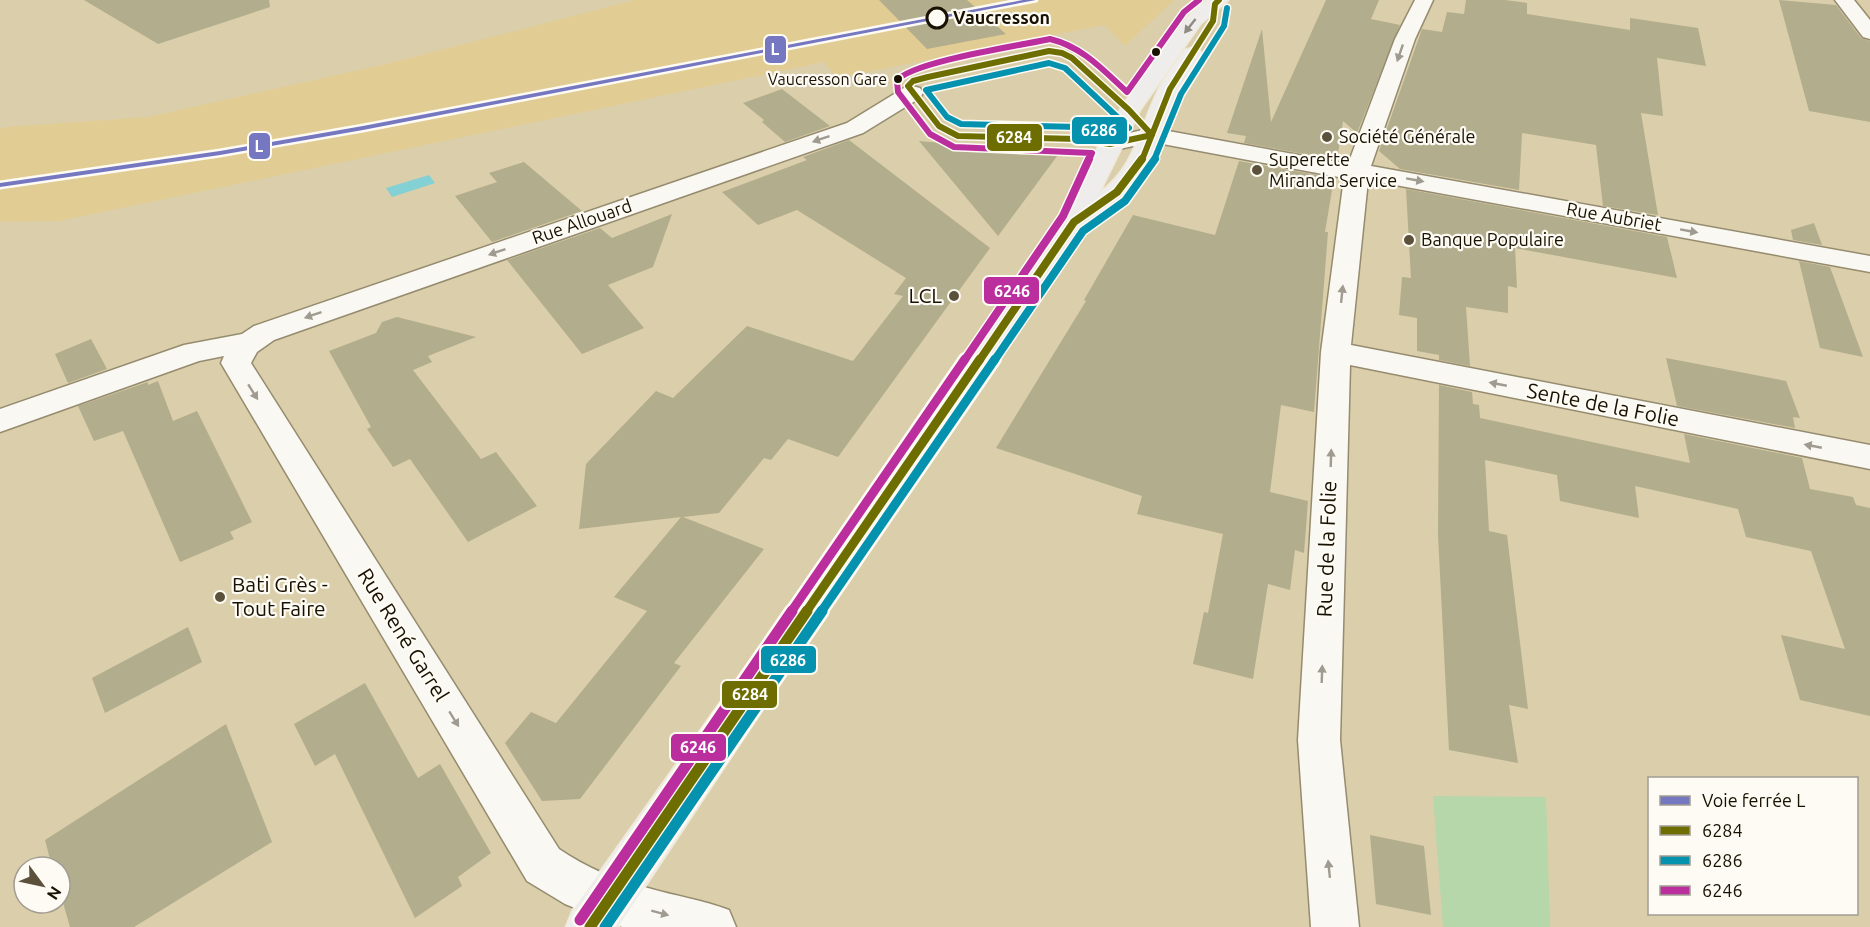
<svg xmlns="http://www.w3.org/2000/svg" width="1870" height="927" viewBox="0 0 1870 927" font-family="Ubuntu,sans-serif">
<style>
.built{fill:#e1cd94}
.green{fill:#b5d7a9}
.water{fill:#83d0d5}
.building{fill:#b2ad8c}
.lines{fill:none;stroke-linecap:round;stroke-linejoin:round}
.street-casing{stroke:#958b6f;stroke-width:3}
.primary-casing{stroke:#efe9d9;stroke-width:3}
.street{fill:#faf8f2;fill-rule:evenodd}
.primary{fill:#eeedeb;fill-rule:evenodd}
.bus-1-far3-casing{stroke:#fdfbf4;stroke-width:9}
.bus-1-far2-casing{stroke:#fdfbf4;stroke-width:11}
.bus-1-far1-casing{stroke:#fdfbf4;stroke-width:14}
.bus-1-casing{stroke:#fdfbf4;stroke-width:16}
.bus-2-far3-casing{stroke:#fdfbf4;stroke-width:9}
.bus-2-far2-casing{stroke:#fdfbf4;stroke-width:11}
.bus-2-far1-casing{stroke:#fdfbf4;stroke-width:14}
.bus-2-casing{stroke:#fdfbf4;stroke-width:16}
.bus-3-far3-casing{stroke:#fdfbf4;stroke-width:9}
.bus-3-far2-casing{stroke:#fdfbf4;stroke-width:11}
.bus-3-far1-casing{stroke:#fdfbf4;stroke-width:14}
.bus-3-casing{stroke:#fdfbf4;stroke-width:16}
.bus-1-far3{stroke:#6e6e00;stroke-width:6}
.bus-1-far2{stroke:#6e6e00;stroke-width:8}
.bus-1-far1{stroke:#6e6e00;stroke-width:9}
.bus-1{stroke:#6e6e00;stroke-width:11}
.bus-2-far3{stroke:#0492af;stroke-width:6}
.bus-2-far2{stroke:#0492af;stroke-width:8}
.bus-2-far1{stroke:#0492af;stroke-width:9}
.bus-2{stroke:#0492af;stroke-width:11}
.bus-3-far3{stroke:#bb2e9e;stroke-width:6}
.bus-3-far2{stroke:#bb2e9e;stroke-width:8}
.bus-3-far1{stroke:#bb2e9e;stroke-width:9}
.bus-3{stroke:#bb2e9e;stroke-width:11}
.rail-1-casing{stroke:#fdfbf4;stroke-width:5}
.rail-1{fill:#7577c0;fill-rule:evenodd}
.oneway{fill:#8e8a81}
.oneway2{fill:#a09b91}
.stop-dot{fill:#fdfbf4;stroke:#181000;stroke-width:3}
.bus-dot{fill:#181000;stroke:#fdfbf4;stroke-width:2}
.poi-dot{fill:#5c523b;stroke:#fdfbf4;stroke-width:2}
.labels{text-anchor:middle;stroke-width:4.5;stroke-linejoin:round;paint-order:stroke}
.far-bus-label{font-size:16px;fill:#181000;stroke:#fdfbf4;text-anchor:end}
.far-stop-label{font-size:18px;font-weight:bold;fill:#181000;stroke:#fdfbf4;text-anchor:start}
.far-poi-label{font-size:18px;fill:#181000;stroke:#fdfbf4;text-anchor:start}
.far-street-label{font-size:18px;fill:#181000;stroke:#fdfbf4}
.poi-label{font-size:21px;fill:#181000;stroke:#fdfbf4;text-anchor:end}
.street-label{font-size:21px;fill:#181000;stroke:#fdfbf4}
.line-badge{stroke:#fdfbf4;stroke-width:2}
.badge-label{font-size:16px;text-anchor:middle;font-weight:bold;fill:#fff}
</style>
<rect width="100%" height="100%" fill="#dbceaa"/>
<!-- built -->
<path class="built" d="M635 0H1174L1125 46 1104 25 837 78 824 62 59 221 0 222V129L6 127 148 117 386 64Z"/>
<!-- green -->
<path class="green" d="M1433 796 1546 797 1550 927H1443Z"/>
<!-- water -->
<path class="water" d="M429 175 435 183 392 197 386 188Z"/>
<!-- building -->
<path class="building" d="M84 0H269L270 7 158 44Z
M879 0H967L1006 34 927 49Z
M1326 0H1379L1371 19 1400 25 1357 133 1343 121 1337 160 1244 143 1246 136 1227 133 1262 29 1271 122Z
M1466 0H1505L1527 3V14L1630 30V18L1698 28 1706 66 1657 58 1663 116 1641 113 1658 215 1603 206 1596 145 1522 133 1519 190 1400 169 1379 151 1422 29 1442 32 1447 12 1464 14Z
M1779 0 1836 5 1861 38 1870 41V122L1809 111Z
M782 89 830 126 785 142 762 122 764 120 743 103Z
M849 140 990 248 838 457 788 439 771 460 764 458 719 513 683 517 764 549 674 663 681 666 580 799 542 801 505 743 531 712 556 723 647 611 614 597 681 517 579 529 586 464 656 391 673 398 747 326 853 361 903 296 894 294 906 278 797 210 758 225 722 192 807 160 803 157Z
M919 141 1005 149 1006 146 1063 148 998 236Z
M1239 161 1334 178 1325 232H1328L1314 412 1281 405 1270 492 1308 501 1304 553 1295 550 1290 590 1268 584 1253 679 1193 664 1204 612 1208 613 1223 534 1137 514 1142 496 996 448 1086 301 1084 300 1133 215 1215 235Z
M524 162 582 211 492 242 455 196 497 182 489 173Z
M1406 189 1667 237 1677 278 1515 248 1517 288 1508 286V313L1466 307 1470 366 1439 360V355L1417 351V318L1399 315 1402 277 1411 278Z
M672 214 653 267 608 285 644 328 582 354 507 260 600 228 612 238Z
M1814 223 1822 245 1793 240 1791 230Z
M1799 261 1830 267 1863 357 1820 348Z
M397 317 476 337 428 356 432 362 413 370 481 459 496 452 537 506 468 542 410 459 393 467 367 429 371 427 329 351 376 333 382 322Z
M91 339 107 369 68 383 55 354Z
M1666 358 1786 381 1800 418 1793 417 1795 428 1677 406Z
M158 381 173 421 197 411 252 522 230 532 234 539 180 562 123 431 94 441 78 406 148 382V385Z
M1439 385 1472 392 1473 404 1479 405 1480 418 1690 463 1684 434 1802 458 1810 489 1853 497 1856 505 1870 508V716L1800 700 1781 635 1845 649 1811 551 1746 537 1738 509 1635 486 1639 518 1560 501 1557 475 1485 460 1489 531 1507 535 1528 709 1509 705 1518 763 1449 750 1438 535Z
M188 627 202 662 105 713 92 678Z
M365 683 418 778 440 764 491 853 458 877 462 886 415 918 335 754 315 766 294 724Z
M226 724 272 842 134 927H70L60 892V867H52L45 840Z
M1370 835 1424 846 1431 915 1376 904Z"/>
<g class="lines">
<defs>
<path id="street" d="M1415 0H1433L1415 39 1371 166 1870 256V272L1368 180 1351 345 1870 445V469L1350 365 1340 740 1359 927H1311L1298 740 1321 352 1344 178 1152 142 1110 151 1102 149 1098 144 1102 139 1152 128 1348 164 1395 39Z
M1835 0H1854L1870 20V39L1863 37Z
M912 86 920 88 923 93 920 98 863 133 274 340 257 352 251 363 559 849C587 868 615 880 648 888 675 896 703 900 729 910L736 927H622L565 904 527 881 221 363 224 356 199 361 0 432V409L184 345 242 334 254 326 847 123 904 88Z"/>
<path id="primary" d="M1207 0H1228L1201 23 1140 110 1099 193C1135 169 1140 126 1159 89 1166 76 1176 62 1185 50L1192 48 1199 50 1202 54 1181 89 1154 160 1126 197 1083 227 618 927H566L573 910 1061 222C1088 162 1114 115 1153 62 1170 38 1183 18 1207 0Z"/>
</defs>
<!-- street casing -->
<use href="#street" class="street-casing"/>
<!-- primary casing -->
<use href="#primary" class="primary-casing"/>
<!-- street -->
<use href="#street" class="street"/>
<!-- primary -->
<use href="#primary" class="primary"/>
<defs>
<path id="bus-1-far3" d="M1049 51 1062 53 1072 58 1129 110 1152 135 1110 144 1078 139 958 136 939 126 908 86 913 81 928 77Z
M1142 160 1170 89 1213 21 1215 4 1219 0"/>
<path id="bus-1-far2" d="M979 361 1074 222 1117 192 1142 159"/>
<path id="bus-1-far1" d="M806 612 980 359"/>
<path id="bus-1" d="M590 927 807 611"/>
<path id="bus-2-far3" d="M1049 63 1065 68 1129 128 1110 132 1078 127 961 124 947 117 926 90Z
M1154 160 1181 94 1224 26 1227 8"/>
<path id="bus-2-far2" d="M994 361 1083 231 1125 201 1155 159"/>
<path id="bus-2-far1" d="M821 612 995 359"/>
<path id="bus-2" d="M605 927 822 611"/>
<path id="bus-3-far3" d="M1089 160 1092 153 954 147 930 134 898 92 897 81C909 62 1023 45 1050 39 1083 47 1103 70 1127 92L1184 12 1199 0"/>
<path id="bus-3-far2" d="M964 361 1063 216 1089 159"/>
<path id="bus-3-far1" d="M791 612 965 359"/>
<path id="bus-3" d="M580 920 792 611"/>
</defs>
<!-- bus-1-far3 casing -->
<use href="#bus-1-far3" class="bus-1-far3-casing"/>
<!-- bus-1-far2 casing -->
<use href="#bus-1-far2" class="bus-1-far2-casing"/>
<!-- bus-1-far1 casing -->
<use href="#bus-1-far1" class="bus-1-far1-casing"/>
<!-- bus-1 casing -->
<use href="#bus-1" class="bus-1-casing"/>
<!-- bus-2-far3 casing -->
<use href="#bus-2-far3" class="bus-2-far3-casing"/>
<!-- bus-2-far2 casing -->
<use href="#bus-2-far2" class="bus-2-far2-casing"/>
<!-- bus-2-far1 casing -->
<use href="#bus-2-far1" class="bus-2-far1-casing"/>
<!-- bus-2 casing -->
<use href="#bus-2" class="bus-2-casing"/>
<!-- bus-3-far3 casing -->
<use href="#bus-3-far3" class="bus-3-far3-casing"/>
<!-- bus-3-far2 casing -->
<use href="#bus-3-far2" class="bus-3-far2-casing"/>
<!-- bus-3-far1 casing -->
<use href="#bus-3-far1" class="bus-3-far1-casing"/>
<!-- bus-3 casing -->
<use href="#bus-3" class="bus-3-casing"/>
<!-- bus-1-far3 -->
<use href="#bus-1-far3" class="bus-1-far3"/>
<!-- bus-1-far2 -->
<use href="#bus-1-far2" class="bus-1-far2"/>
<!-- bus-1-far1 -->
<use href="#bus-1-far1" class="bus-1-far1"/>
<!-- bus-1 -->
<use href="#bus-1" class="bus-1"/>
<!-- bus-2-far3 -->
<use href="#bus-2-far3" class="bus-2-far3"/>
<!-- bus-2-far2 -->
<use href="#bus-2-far2" class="bus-2-far2"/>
<!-- bus-2-far1 -->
<use href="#bus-2-far1" class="bus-2-far1"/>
<!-- bus-2 -->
<use href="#bus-2" class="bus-2"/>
<!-- bus-3-far3 -->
<use href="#bus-3-far3" class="bus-3-far3"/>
<!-- bus-3-far2 -->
<use href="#bus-3-far2" class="bus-3-far2"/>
<!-- bus-3-far1 -->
<use href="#bus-3-far1" class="bus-3-far1"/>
<!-- bus-3 -->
<use href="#bus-3" class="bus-3"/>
<defs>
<path id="rail-1" d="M1023 0H1036L363 130 220 155 0 187V183L220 151 363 126Z"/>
</defs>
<!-- rail-1 casing -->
<use href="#rail-1" class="rail-1-casing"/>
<!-- rail-1 -->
<use href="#rail-1" class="rail-1"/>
</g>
<!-- one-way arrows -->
<defs><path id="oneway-solid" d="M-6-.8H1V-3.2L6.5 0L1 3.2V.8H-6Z" transform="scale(1.5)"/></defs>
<use class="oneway" href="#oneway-solid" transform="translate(1190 26) rotate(128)"/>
<g class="oneway2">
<use href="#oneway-solid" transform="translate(1400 53) rotate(109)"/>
<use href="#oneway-solid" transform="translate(821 139) rotate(161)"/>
<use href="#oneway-solid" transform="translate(1415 180) rotate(10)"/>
<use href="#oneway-solid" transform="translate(1689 231) rotate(10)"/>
<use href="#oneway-solid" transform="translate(497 252) rotate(161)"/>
<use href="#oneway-solid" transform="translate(1342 294) rotate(-84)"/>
<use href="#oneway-solid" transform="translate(313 315) rotate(161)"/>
<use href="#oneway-solid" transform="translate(1498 384) rotate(-169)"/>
<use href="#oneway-solid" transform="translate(253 392) rotate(58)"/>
<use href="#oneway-solid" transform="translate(1813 446) rotate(-169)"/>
<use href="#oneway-solid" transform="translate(1331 458) rotate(-88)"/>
<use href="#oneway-solid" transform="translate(1322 674) rotate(-88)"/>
<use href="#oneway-solid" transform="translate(454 719) rotate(58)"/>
<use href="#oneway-solid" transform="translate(1329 869) rotate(-96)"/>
<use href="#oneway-solid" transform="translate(660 913) rotate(15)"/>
</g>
<!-- markers -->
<circle class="stop-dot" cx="937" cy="18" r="10"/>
<g class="bus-dot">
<circle cx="1156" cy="52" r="5"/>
<circle cx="898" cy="79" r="5"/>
</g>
<g class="poi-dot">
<circle cx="1327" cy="137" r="6"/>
<circle cx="1257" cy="170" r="6"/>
<circle cx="1409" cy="240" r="6"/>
<circle cx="954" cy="296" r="6"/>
<circle cx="220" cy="597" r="6"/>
</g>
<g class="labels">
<!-- far-bus labels -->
<g class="far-bus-label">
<text x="887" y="85">Vaucresson Gare</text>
</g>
<!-- far-stop labels -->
<g class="far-stop-label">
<text x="953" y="24">Vaucresson</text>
</g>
<!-- far-poi labels -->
<g class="far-poi-label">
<text x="1339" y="143">Société Générale</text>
<text x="1269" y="166">Superette<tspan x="1269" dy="21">Miranda Service</tspan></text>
<text x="1421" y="246">Banque Populaire</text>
</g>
<!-- far-street labels -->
<g class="far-street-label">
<text transform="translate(1614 217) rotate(10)" y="6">Rue Aubriet</text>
<text transform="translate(582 222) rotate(-19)" y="6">Rue Allouard</text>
</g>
<!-- poi labels -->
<g class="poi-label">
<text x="942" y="303">LCL</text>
<text x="232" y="592" text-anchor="start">Bati Grès -<tspan x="232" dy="24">Tout Faire</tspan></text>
</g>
<!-- street labels -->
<g class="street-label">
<text transform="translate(1603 405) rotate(11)" y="7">Sente de la Folie</text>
<text transform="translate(1327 549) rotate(-88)" y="7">Rue de la Folie</text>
<text transform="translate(403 635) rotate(58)" y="7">Rue René Garrel</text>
</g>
</g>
<g class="line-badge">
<rect x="764" y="35" width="23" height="29" rx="6" fill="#7577c0"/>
<rect x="1071" y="116" width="57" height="29" rx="6" fill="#0492af"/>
<rect x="986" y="123" width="57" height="29" rx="6" fill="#6e6e00"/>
<rect x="248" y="132" width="23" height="28" rx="6" fill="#7577c0"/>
<rect x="983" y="276" width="57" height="29" rx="6" fill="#bb2e9e"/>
<rect x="760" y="645" width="57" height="29" rx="6" fill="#0492af"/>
<rect x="721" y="680" width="57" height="29" rx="6" fill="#6e6e00"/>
<rect x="670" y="733" width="57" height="29" rx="6" fill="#bb2e9e"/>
</g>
<g class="badge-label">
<text x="775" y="55">L</text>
<text x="1099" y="136">6286</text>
<text x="1014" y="143">6284</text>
<text x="259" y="152">L</text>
<text x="1012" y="297">6246</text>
<text x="788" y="666">6286</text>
<text x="750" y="700">6284</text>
<text x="698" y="753">6246</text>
</g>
<!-- legend -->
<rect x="1648" y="777" width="210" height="138" fill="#fdfbf4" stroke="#a19d92" stroke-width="1.5"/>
<rect x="1660" y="796" width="30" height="9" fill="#7577c0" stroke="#a19d92" stroke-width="1.5"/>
<text x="1702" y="807" font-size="18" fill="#181000">Voie ferrée L</text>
<rect x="1660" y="826" width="30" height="9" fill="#6e6e00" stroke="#a19d92" stroke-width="1.5"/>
<text x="1702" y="837" font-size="18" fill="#181000">6284</text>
<rect x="1660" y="856" width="30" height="9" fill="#0492af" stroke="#a19d92" stroke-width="1.5"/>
<text x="1702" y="867" font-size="18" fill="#181000">6286</text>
<rect x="1660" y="886" width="30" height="9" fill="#bb2e9e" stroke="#a19d92" stroke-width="1.5"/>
<text x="1702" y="897" font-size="18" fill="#181000">6246</text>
<!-- north arrow -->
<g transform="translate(42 885) rotate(123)"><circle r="28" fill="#fdfbf4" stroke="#a19d92" stroke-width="1.5"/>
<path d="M0-4.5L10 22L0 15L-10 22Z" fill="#5c523b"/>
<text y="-9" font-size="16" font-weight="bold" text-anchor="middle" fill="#181000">N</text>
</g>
</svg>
